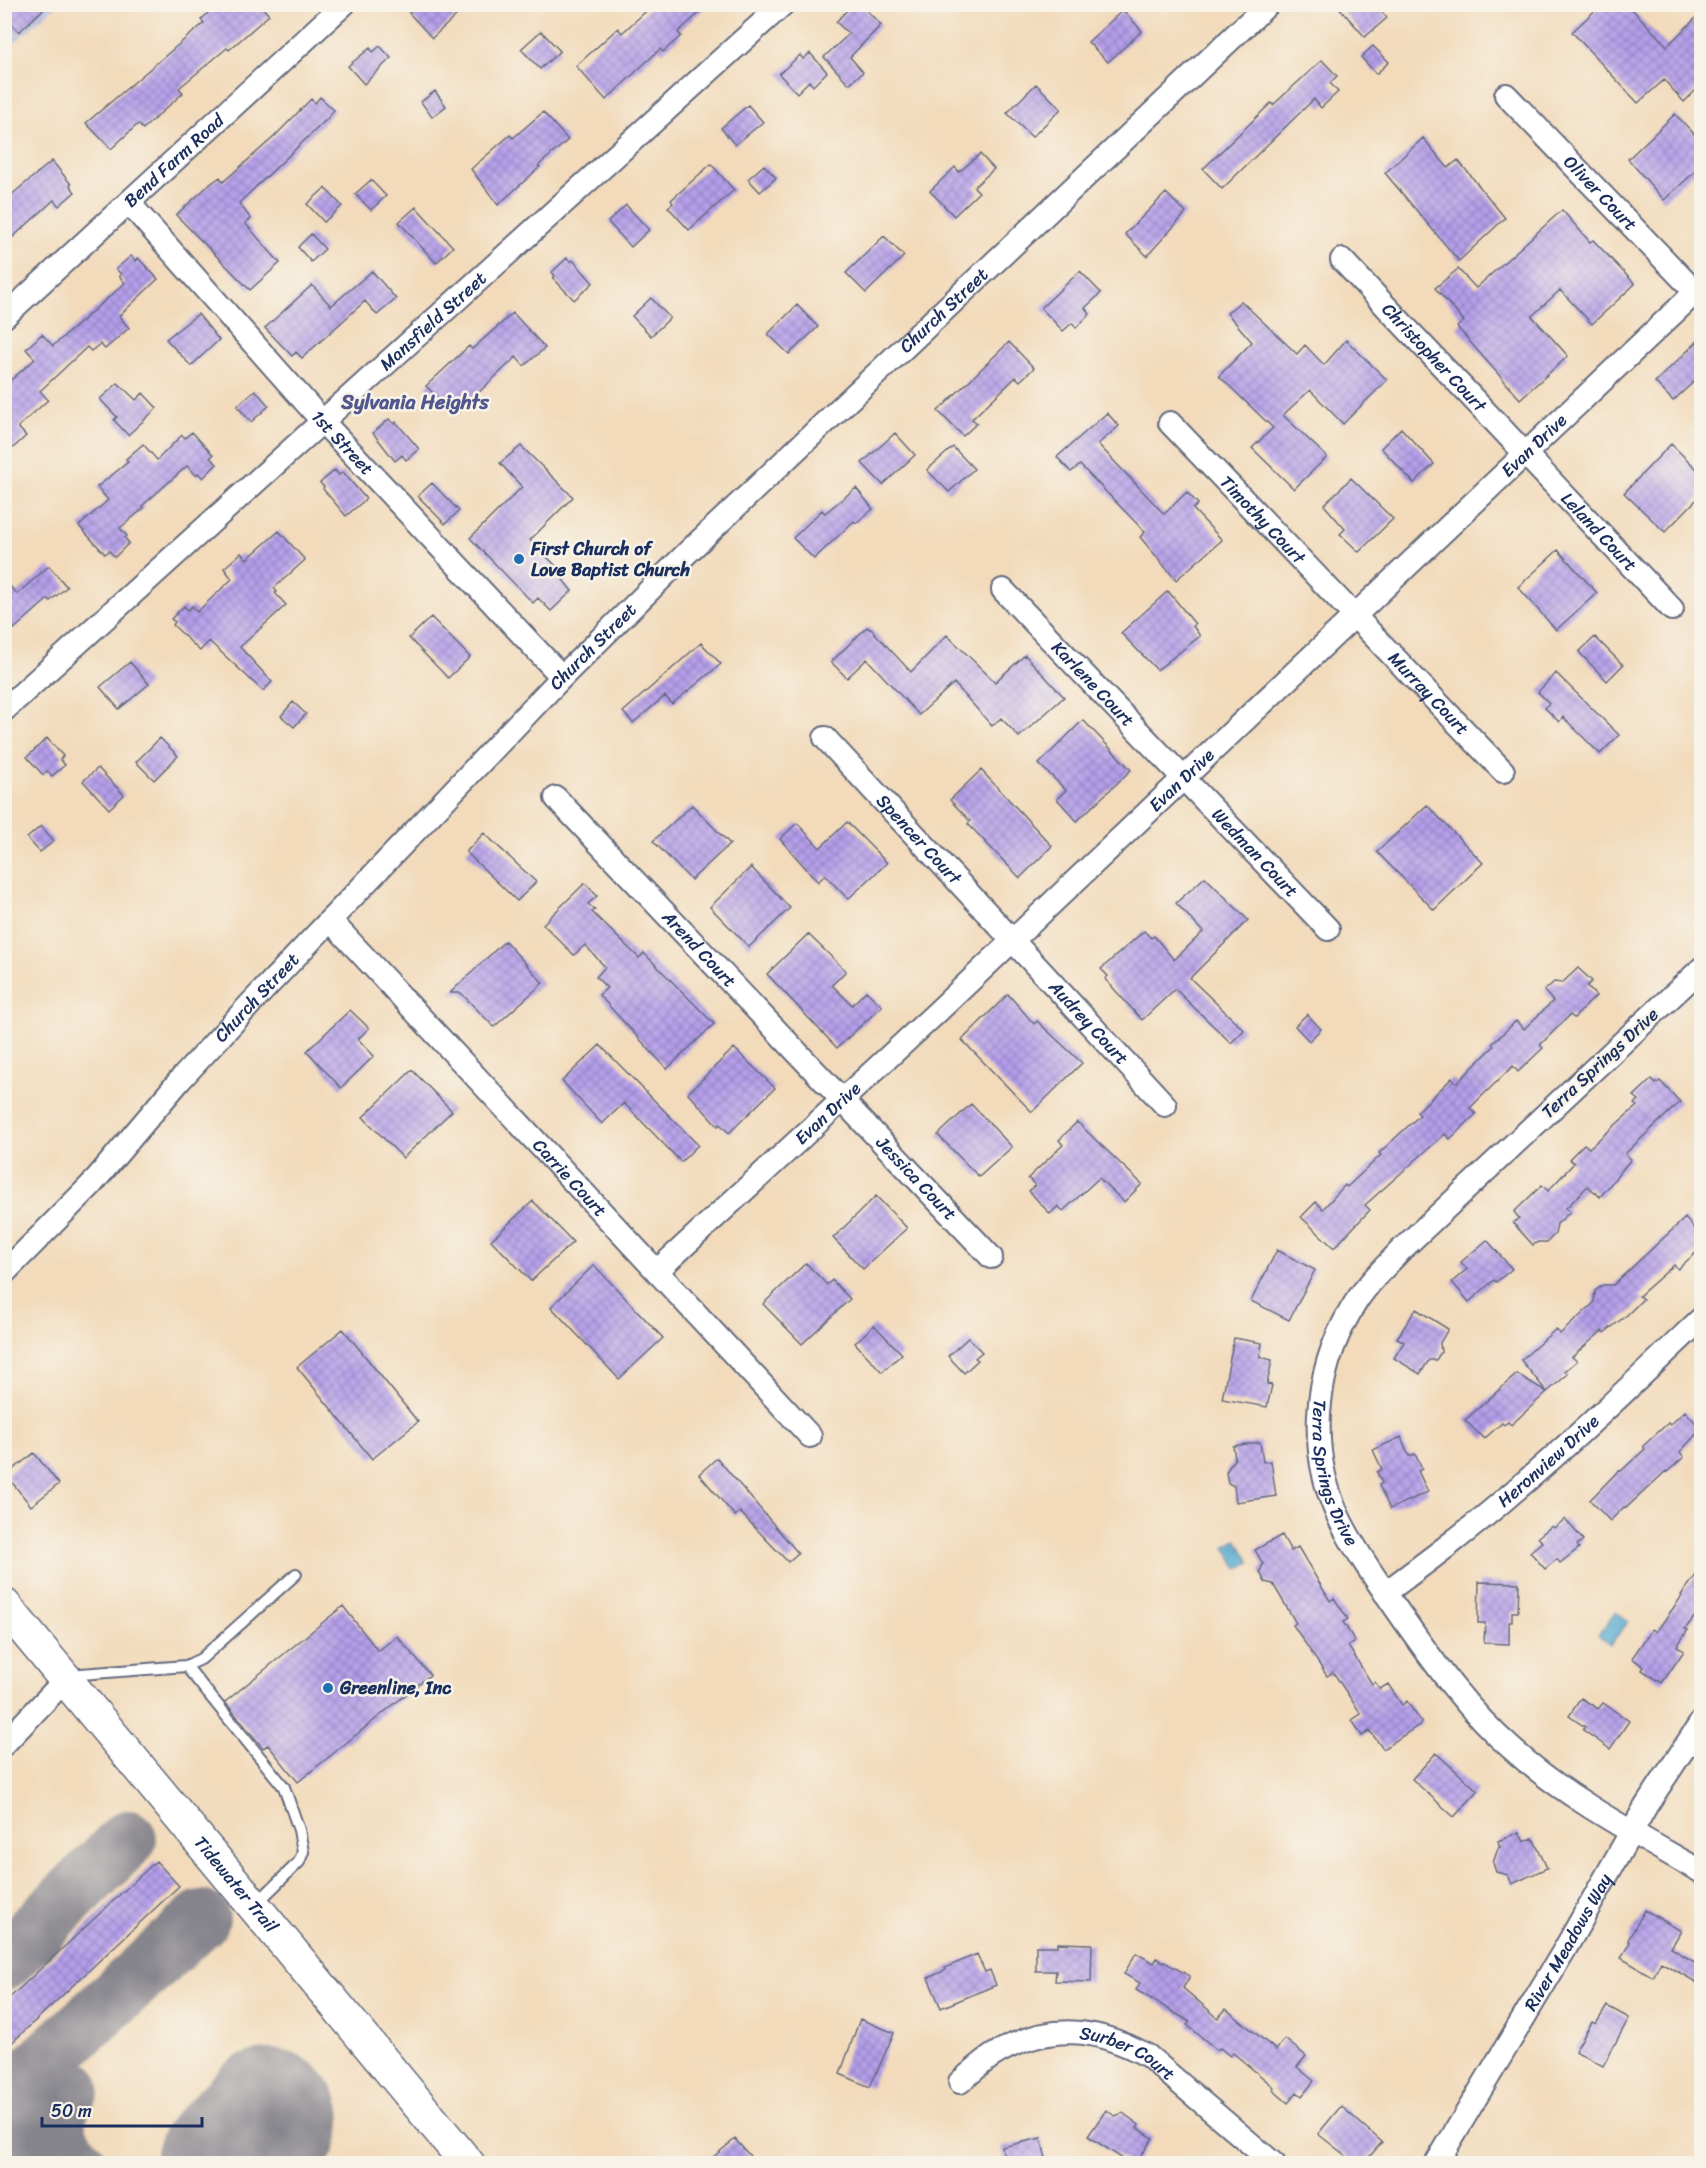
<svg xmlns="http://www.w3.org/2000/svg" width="1706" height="2168" viewBox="0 0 1706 2168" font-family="Sriracha,sans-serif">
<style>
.industrial{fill:url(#industrial-grid)}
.water{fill:url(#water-ripples);stroke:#386c97;stroke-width:1.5}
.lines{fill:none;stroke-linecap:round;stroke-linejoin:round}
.taxiway{stroke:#86848c;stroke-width:58}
.runway{stroke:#86848c;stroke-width:144}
.building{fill:url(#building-cross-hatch)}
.service-casing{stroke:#666b7e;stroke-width:14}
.minor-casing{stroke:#666b7e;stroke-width:26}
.primary-casing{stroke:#666b7e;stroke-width:36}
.service{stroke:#fff;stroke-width:10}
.minor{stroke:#fff;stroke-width:22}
.primary{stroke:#fff;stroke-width:33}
.poi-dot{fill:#1f6fb2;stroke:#f7f3e8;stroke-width:2}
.labels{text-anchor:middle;stroke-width:5;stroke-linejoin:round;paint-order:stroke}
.street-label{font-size:18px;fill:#1b2f5e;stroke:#f7f3e8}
.poi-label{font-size:18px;font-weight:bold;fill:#1b2f5e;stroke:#f7f3e8;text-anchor:start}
.neighbourhood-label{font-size:20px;font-weight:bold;fill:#51568f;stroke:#f7f3e8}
</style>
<defs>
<pattern id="industrial-grid" width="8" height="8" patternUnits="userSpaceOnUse" patternTransform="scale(1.5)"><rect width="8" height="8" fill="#bcc3de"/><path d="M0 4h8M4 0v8" fill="none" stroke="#a1a8c1"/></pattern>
<pattern id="water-ripples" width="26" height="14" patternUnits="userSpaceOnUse" patternTransform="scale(1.5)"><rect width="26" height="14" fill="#54aad0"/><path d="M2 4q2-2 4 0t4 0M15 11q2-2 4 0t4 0" fill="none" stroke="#458bac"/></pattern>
<pattern id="building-cross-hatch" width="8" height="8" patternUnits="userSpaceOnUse" patternTransform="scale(1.5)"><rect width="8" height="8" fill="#b59fea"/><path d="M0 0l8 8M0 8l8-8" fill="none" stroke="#9282c1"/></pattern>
</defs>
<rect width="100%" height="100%" fill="#f7f3e8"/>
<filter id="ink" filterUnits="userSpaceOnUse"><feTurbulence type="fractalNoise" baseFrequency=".0167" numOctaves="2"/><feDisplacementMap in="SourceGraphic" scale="12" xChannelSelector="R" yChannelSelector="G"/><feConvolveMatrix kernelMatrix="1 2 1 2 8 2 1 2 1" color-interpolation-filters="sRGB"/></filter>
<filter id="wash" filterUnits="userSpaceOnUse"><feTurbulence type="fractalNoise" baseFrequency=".008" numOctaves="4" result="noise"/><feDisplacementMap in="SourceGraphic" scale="24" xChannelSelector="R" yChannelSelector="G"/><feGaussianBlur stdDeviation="1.35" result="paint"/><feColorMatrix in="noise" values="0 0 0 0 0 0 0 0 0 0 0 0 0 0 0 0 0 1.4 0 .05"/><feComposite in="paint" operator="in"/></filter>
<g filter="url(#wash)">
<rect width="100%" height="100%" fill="#f2daba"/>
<!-- industrial -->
<path class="industrial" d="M5 5H57L5 51Z"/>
<!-- water -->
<path class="water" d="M1237 1540 1250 1562 1238 1569 1225 1547Z
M1616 1612 1628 1622 1610 1645 1598 1635Z"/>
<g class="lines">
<!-- taxiway -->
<path class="taxiway" d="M4 1961 128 1839
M71 2088C50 2120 52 2136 78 2164
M4 2099 201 1919
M4 2152C24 2134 47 2140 67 2152"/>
<!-- runway -->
<path class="runway" d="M227 2164 269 2121"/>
</g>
<g id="blocks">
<!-- building -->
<path class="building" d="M4 4H49L19 32 4 14Z
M217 4H259L269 15 229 50 227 48 179 88 183 93 143 129 138 124 111 149 86 123 204 23 201 20Z
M418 4H448L457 15 432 38 409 13Z
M654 4H709L678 32 681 36 663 52 660 49 606 100 576 66 618 28 622 33Z
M853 4H860L881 25 850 57 863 72 849 84 824 57 849 34 836 22Z
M1336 4H1375L1387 18 1365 37Z
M1602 4H1627L1667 46 1701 13V85L1684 102 1664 80 1638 103 1572 32Z
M1123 10 1142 31 1108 62 1088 42Z
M541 31 560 51 540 69 521 49Z
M380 46 391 58 364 84 348 66 370 48 373 52Z
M1373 46 1389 62 1376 74 1361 57Z
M810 53 827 72 813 86 809 81 797 93 779 74 800 55 803 59Z
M1322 60 1337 76 1330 83 1338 92 1321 108 1314 99 1222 189 1203 169 1271 103 1273 105Z
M1036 84 1061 109 1032 137 1007 113Z
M435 91 446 106 432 117 421 102Z
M320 97 334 110 328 118 239 203 251 219 245 223 280 263 250 290 176 215 209 185 220 177 223 182 274 137 311 99 315 103Z
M748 105 763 122 735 145 721 128Z
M543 112 568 140 538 166 540 167 498 205 471 169 510 135 513 138Z
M1675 114 1701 141V166L1664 200 1628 159Z
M1423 138 1448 168 1458 160 1505 218 1459 261 1385 173Z
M980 154 994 169 974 187 979 192 954 216 930 191 955 167 959 172Z
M52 161 71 184 70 186 75 192 59 206 54 200 4 245V201Z
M711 164 734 190 689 230 668 207 673 203 671 200Z
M764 165 776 178 760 192 748 179Z
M371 180 386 196 371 210 355 194Z
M325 188 342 206 324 222 307 204Z
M1166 193 1186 213 1147 256 1125 234Z
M626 205 649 230 631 247 608 222Z
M416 207 453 247 436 263 399 222Z
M1562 210 1590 242 1593 240 1635 284 1592 324 1560 290 1532 316 1568 356 1520 399 1457 327 1464 321 1435 288 1458 269 1476 288Z
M311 234 325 249 311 262 298 247Z
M884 236 904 256 866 293 846 273Z
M131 256 136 261 138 258 158 279 119 316 129 328 105 349 100 344 91 351 87 347 40 391 48 400 18 427 26 436 13 448 4 440V386L35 359 26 349 42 334 53 346 125 283 119 276 121 274 116 269Z
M567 258 571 262 573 260 593 283 574 300 553 278 555 276 552 272Z
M372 271 396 299 377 315 365 301 302 358 296 352 292 356 265 328 312 285 331 306Z
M1080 271 1101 293 1085 308 1090 314 1076 328 1072 323 1063 331 1041 308Z
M651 298 670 318 651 336 632 316Z
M1241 301 1297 354 1305 345 1324 365 1346 340 1387 380 1343 424 1310 390 1283 415 1327 457 1294 489 1252 448 1273 428 1219 376 1252 342 1227 313Z
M797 305 818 327 789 354 768 334Z
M513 313 545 348 524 366 516 357 455 415 426 386 469 346 472 349Z
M198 314 219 340 191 366 166 339Z
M1701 338V375L1673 401 1655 382Z
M1009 342 1034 368 1020 381 1016 377 972 419 977 423 963 436 938 411Z
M118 383 136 400 143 393 157 408 128 435 114 420 117 417 100 399Z
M255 390 269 406 251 422 237 406Z
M1107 413 1119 426 1098 444 1164 514 1187 492 1198 504 1193 509 1222 540 1176 580 1140 537 1145 532 1080 465 1071 472 1057 457Z
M389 419 394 424 396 422 419 449 406 460 402 455 395 461 373 433Z
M1401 428 1434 464 1414 483 1381 448Z
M192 432 213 455 210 458 217 464 203 478 198 473 196 475 187 466 142 506 144 508 120 528 127 536 125 538 129 543 115 557 109 551 105 554 79 526 108 500 97 487 128 462 126 459 143 444 157 460 182 435 185 438Z
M895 433 915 455 883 485 862 463Z
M1671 444 1701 473V495L1665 532 1624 493Z
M521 446 573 497 530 540 567 577 563 580 572 591 551 611 538 598 533 603 470 538 522 487 500 463Z
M953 447 974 469 949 492 927 470Z
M335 470 339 475 343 472 366 499 346 516 323 489 324 487 320 483Z
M1351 478 1393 519 1359 552 1340 534 1345 529 1324 505Z
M432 483 459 511 445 524 418 496Z
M856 488 873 509 856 523 854 521 814 559 793 538 822 510 825 513Z
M279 531 305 560 274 588 277 592 275 593 286 605 240 647 272 682 263 691 209 641 200 651 173 625 175 622 171 619 184 606 188 610 192 606 197 612 232 579 224 568 241 553 247 559Z
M1558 550 1597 593 1556 630 1518 587Z
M49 566 67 587 50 601 48 599 14 629 4 618V580L17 594Z
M1168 591 1195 624 1193 626 1200 636 1157 670 1121 633Z
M431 617 470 657 448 678 409 638Z
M867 627 872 630 911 672 947 635 995 682 1025 655 1064 697 1019 737 1001 718 992 726 954 683 919 715 867 659 847 678 831 662Z
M1595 637 1623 665 1607 681 1579 652Z
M701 643 721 664 672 704 665 696 633 723 623 712Z
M130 662 149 684 119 709 100 687Z
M1556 673 1619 735 1600 754 1563 717 1559 722 1545 708 1549 703 1538 692Z
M293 702 306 714 294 727 281 716Z
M1083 720 1131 770 1077 821 1057 799 1066 790 1039 764Z
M47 738 63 756 60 759 65 765 52 776 47 771 43 775 27 757Z
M160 738 178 756 154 780 136 762Z
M98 768 124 795 109 809 83 781Z
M981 770 1052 846 1020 878 968 824 970 821 950 800Z
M692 805 730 844 691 880 653 841Z
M1427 805 1483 863 1434 910 1377 852Z
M847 822 887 863 848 899 825 875 818 882 780 839 797 823 820 848Z
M41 826 54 841 40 852 27 838Z
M484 833 536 882 517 901 466 852Z
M751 867 790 908 749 947 710 907Z
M1205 877 1248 920 1190 978 1244 1030 1231 1043 1175 989 1142 1020 1105 979 1108 976 1101 969 1144 931 1151 938 1154 936 1174 960 1203 932 1176 903Z
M585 883 597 896 588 904 595 910 592 912 639 958 644 953 714 1024 667 1069 599 995 607 988 596 977 605 967 585 945 574 955 543 924Z
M808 934 846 971 832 985 852 1005 866 991 882 1006 837 1048 767 974Z
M505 941 543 983 494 1027 461 993H450Z
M1578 968 1592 981 1587 986 1596 996 1574 1018 1570 1015 1540 1045 1543 1048 1518 1072 1513 1066 1483 1095 1470 1108 1476 1114 1450 1139 1445 1134 1365 1205 1370 1210 1334 1248 1301 1217 1316 1202 1323 1209 1345 1185 1347 1187 1381 1155 1379 1153 1420 1115 1417 1112 1452 1078 1457 1083 1494 1046 1492 1044 1516 1021 1524 1029 1553 1001 1544 991 1554 982 1562 983Z
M1008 994 1034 1024 1037 1021 1082 1063 1032 1112 962 1040Z
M350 1010 369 1028 358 1039 374 1056 341 1088 307 1051Z
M1307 1014 1321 1029 1309 1041 1295 1026Z
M600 1045 698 1145 681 1162 624 1103 602 1124 562 1081Z
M734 1048 775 1088 729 1133 720 1124 718 1126 688 1093Z
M412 1070 452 1111 403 1158 363 1117Z
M1652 1079 1656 1084 1660 1081 1680 1102 1625 1154 1631 1159 1600 1197 1588 1186 1566 1208 1570 1212 1557 1224 1555 1234 1547 1242H1538L1533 1245 1513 1223 1519 1218 1514 1212 1542 1185 1548 1191 1574 1163 1569 1159 1584 1144 1589 1148 1637 1106 1634 1104 1639 1100 1634 1096Z
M971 1104 1012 1147 979 1177 938 1135Z
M1077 1122 1142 1184 1124 1202 1099 1178 1063 1211 1058 1206 1050 1214 1029 1191 1035 1185 1028 1178 1063 1145 1059 1140Z
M876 1196 907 1228 863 1269 833 1238Z
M533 1201 573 1242 531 1281 491 1240Z
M1685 1218 1701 1236V1248L1678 1269 1674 1265 1639 1296 1643 1299 1627 1315 1604 1333 1602 1331 1572 1357 1577 1361 1565 1371 1568 1374 1547 1392 1521 1360 1556 1329 1560 1334 1594 1303 1595 1291 1603 1285H1613Z
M1487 1240 1512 1269 1496 1282 1494 1280 1469 1302 1452 1282 1467 1269 1461 1262Z
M1277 1250 1315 1270 1289 1320 1251 1301Z
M806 1263 827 1285 832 1280 850 1299 802 1344 763 1304Z
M594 1265 663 1338 619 1379 551 1307Z
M1416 1309 1448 1329 1440 1343 1441 1352 1436 1360H1429L1420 1374 1394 1358 1404 1342 1397 1338Z
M874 1325 902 1354 882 1372 855 1343Z
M343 1329 418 1422 372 1459 297 1367Z
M968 1338 982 1352 975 1358 978 1360 964 1373 948 1356Z
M1234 1338 1262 1343 1260 1357 1272 1360 1267 1384 1272 1385 1267 1407 1222 1399Z
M1517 1374 1547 1392 1511 1425 1508 1422 1504 1425 1502 1423 1484 1439 1465 1420Z
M1685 1411 1701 1429 1680 1452 1684 1457 1667 1472 1666 1471 1626 1508 1624 1507 1610 1521 1590 1500 1619 1470 1621 1471 1645 1449 1643 1446 1668 1423 1670 1425Z
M1401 1437 1409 1456 1415 1454 1422 1469 1418 1471 1428 1492 1390 1509 1379 1485 1382 1483 1377 1472 1382 1469 1373 1450Z
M1260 1442 1263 1462 1271 1461 1276 1496 1236 1502 1234 1486 1228 1483 1226 1472 1235 1458 1233 1446Z
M34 1453 59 1484 31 1506 6 1475Z
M717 1458 798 1553 788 1562 740 1512 735 1516 699 1474Z
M1565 1519 1583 1540 1577 1545 1579 1548 1560 1563 1557 1559 1545 1569 1530 1552 1542 1542 1538 1537 1552 1526 1554 1528Z
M1282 1535 1291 1551 1298 1547 1330 1601 1334 1598 1348 1619 1343 1622 1355 1641 1348 1646 1372 1684 1375 1682 1380 1689 1388 1684 1402 1705 1407 1701 1422 1723 1383 1749 1370 1731 1362 1736 1352 1720 1361 1714 1333 1672 1327 1676 1293 1625 1296 1623 1273 1584 1265 1582 1260 1572 1263 1564 1255 1550Z
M1701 1569V1609L1685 1629 1688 1630 1677 1646 1684 1651 1662 1683 1642 1670 1644 1667 1632 1658 1652 1629 1656 1632 1682 1596 1681 1595Z
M1479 1582 1519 1583 1518 1612H1512V1622H1509V1644L1484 1643 1485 1623H1478Z
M343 1606 378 1651 397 1636 430 1675 298 1782 268 1745 263 1748 225 1702Z
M1581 1698 1598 1709 1603 1703 1629 1721 1610 1749 1583 1730 1585 1727 1569 1716Z
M1436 1753 1478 1791 1454 1817 1412 1779Z
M1519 1832 1524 1842 1533 1838 1547 1868 1512 1884 1508 1875 1496 1872 1493 1863 1498 1848 1500 1847 1498 1841Z
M156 1861 179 1886 4 2050V2003Z
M1645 1910 1681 1931 1671 1948 1701 1966V1985L1661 1962 1653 1977 1621 1958 1630 1942 1628 1940Z
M1058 1943 1092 1944 1091 1982 1055 1981 1056 1971H1036V1946H1058Z
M1136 1953 1154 1963 1157 1958 1190 1976 1183 1988 1218 2018 1226 2009 1276 2050 1285 2039 1306 2056 1297 2067 1314 2081 1302 2096 1297 2092 1288 2103 1273 2090 1274 2087 1233 2053 1230 2056 1220 2048 1217 2050 1187 2025 1190 2022 1136 1990 1140 1983 1124 1974Z
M977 1954 985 1972 990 1970 996 1985 941 2008 928 1978 946 1970 945 1968Z
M1607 2006 1629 2018 1603 2066 1575 2051 1592 2022 1596 2024Z
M860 2019 894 2033 870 2087 840 2074Z
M1341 2106 1382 2142 1364 2163H1355L1318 2134Z
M1106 2110 1115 2116 1123 2113 1139 2125 1137 2128 1153 2138 1136 2163H1129L1088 2136Z
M1041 2138 1047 2163H1005L1002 2147Z
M735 2139 756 2163H706Z"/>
</g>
</g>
<g filter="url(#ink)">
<use href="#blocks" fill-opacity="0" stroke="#666b7e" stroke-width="1.5"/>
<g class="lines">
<defs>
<path id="service" d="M186 1666 284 1787 299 1830 303 1852 299 1862 257 1903
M69 1678 81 1674 186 1666 201 1659 296 1574"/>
<g id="minor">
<path id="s1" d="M1506 95 1702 299"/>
<path id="s2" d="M129 203 323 422 562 677"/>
<path id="s3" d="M1342 260 1672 609"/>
<path id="s4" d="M4 317 344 4"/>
<path id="s5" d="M1170 423 1503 771"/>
<path id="s6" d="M1003 590 1328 929"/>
<path id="s7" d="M4 710 783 4"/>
<path id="s8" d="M825 738 1165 1105"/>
<path id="s9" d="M556 798 991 1257"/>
<path id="s10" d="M330 920 810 1436"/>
<path id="s11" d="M1702 968 1400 1251C1383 1269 1364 1287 1351 1310 1313 1374 1307 1454 1341 1522 1357 1554 1382 1588 1402 1617 1435 1664 1468 1711 1512 1749 1568 1799 1637 1835 1702 1872"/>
<path id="s12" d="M658 1270 933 1016 1702 286"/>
<path id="s13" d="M4 1273 91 1185 180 1080 254 1000 562 677 688 552 1268 4"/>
<path id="s14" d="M1385 1593C1428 1561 1471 1529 1511 1494 1577 1438 1639 1378 1702 1318"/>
<path d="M4 1744 66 1679"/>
<path id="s15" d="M960 2082C972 2072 984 2060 997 2053 1050 2023 1096 2027 1148 2056L1274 2164"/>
<path id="s16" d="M1436 2164 1565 1949 1646 1806 1702 1721"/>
</g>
<g id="primary">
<path id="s17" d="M4 1605 468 2164"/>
</g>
</defs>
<!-- service casing -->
<use href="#service" class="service-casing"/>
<!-- minor casing -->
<use href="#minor" class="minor-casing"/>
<!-- primary casing -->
<use href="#primary" class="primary-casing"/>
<!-- service -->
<use href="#service" class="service"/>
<!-- minor -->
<use href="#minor" class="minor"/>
<!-- primary -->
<use href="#primary" class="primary"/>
</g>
</g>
<!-- markers -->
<g class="poi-dot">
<circle cx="519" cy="559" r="6"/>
<circle cx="328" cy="1688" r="6"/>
</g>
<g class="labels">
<!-- street labels -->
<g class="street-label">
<text dy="6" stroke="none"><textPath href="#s4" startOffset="231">Bend Farm Road</textPath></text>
<text dy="6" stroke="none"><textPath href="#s1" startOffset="136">Oliver Court</textPath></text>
<text dy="6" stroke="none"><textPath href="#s13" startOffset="1346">Church Street</textPath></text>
<text dy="6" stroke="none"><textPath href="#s7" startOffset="579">Mansfield Street</textPath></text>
<text dy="6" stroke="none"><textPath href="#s3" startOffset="134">Christopher Court</textPath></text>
<text dy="6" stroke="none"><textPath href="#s2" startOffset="321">1st Street</textPath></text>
<text dy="6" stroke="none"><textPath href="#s12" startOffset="1203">Evan Drive</textPath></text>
<text dy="6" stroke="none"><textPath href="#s5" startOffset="134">Timothy Court</textPath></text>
<text dy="6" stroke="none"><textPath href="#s3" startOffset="374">Leland Court</textPath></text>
<text dy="6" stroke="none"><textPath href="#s13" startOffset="860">Church Street</textPath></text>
<text dy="6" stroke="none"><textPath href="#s6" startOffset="130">Karlene Court</textPath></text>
<text dy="6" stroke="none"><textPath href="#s5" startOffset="374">Murray Court</textPath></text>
<text dy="6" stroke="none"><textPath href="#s12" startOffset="717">Evan Drive</textPath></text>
<text dy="6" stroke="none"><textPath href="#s8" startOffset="138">Spencer Court</textPath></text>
<text dy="6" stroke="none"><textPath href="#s6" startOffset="364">Wedman Court</textPath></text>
<text dy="6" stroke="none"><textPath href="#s9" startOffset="208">Arend Court</textPath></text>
<text dy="6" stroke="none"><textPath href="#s13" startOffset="374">Church Street</textPath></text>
<text dy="6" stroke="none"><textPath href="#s8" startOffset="388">Audrey Court</textPath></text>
<text transform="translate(1600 1063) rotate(-43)" y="6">Terra Springs Drive</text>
<text dy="6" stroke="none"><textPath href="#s12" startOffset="231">Evan Drive</textPath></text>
<text dy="6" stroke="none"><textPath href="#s10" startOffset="352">Carrie Court</textPath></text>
<text dy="6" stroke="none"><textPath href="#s9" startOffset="524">Jessica Court</textPath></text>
<text dy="6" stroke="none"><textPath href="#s14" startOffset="210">Heronview Drive</textPath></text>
<text dy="6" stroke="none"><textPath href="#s11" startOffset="662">Terra Springs Drive</textPath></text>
<text dy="6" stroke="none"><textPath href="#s17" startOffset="363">Tidewater Trail</textPath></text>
<text dy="6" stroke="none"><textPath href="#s16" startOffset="258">River Meadows Way</textPath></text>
<text dy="6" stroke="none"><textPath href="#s15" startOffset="186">Surber Court</textPath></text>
</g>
<!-- poi labels -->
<g class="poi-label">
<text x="531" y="555">First Church of<tspan x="531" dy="21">Love Baptist Church</tspan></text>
<text x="340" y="1694">Greenline, Inc</text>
</g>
<!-- neighbourhood labels -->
<g class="neighbourhood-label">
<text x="415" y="409">Sylvania Heights</text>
</g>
</g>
<!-- margin -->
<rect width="1706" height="2168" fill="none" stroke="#f7f3e8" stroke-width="24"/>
<!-- scale -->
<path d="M42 2117v9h160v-9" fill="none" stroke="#1b2f5e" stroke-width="3"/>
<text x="51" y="2117" font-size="18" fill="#1b2f5e" stroke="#f7f3e8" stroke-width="4.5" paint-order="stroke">50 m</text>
</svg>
